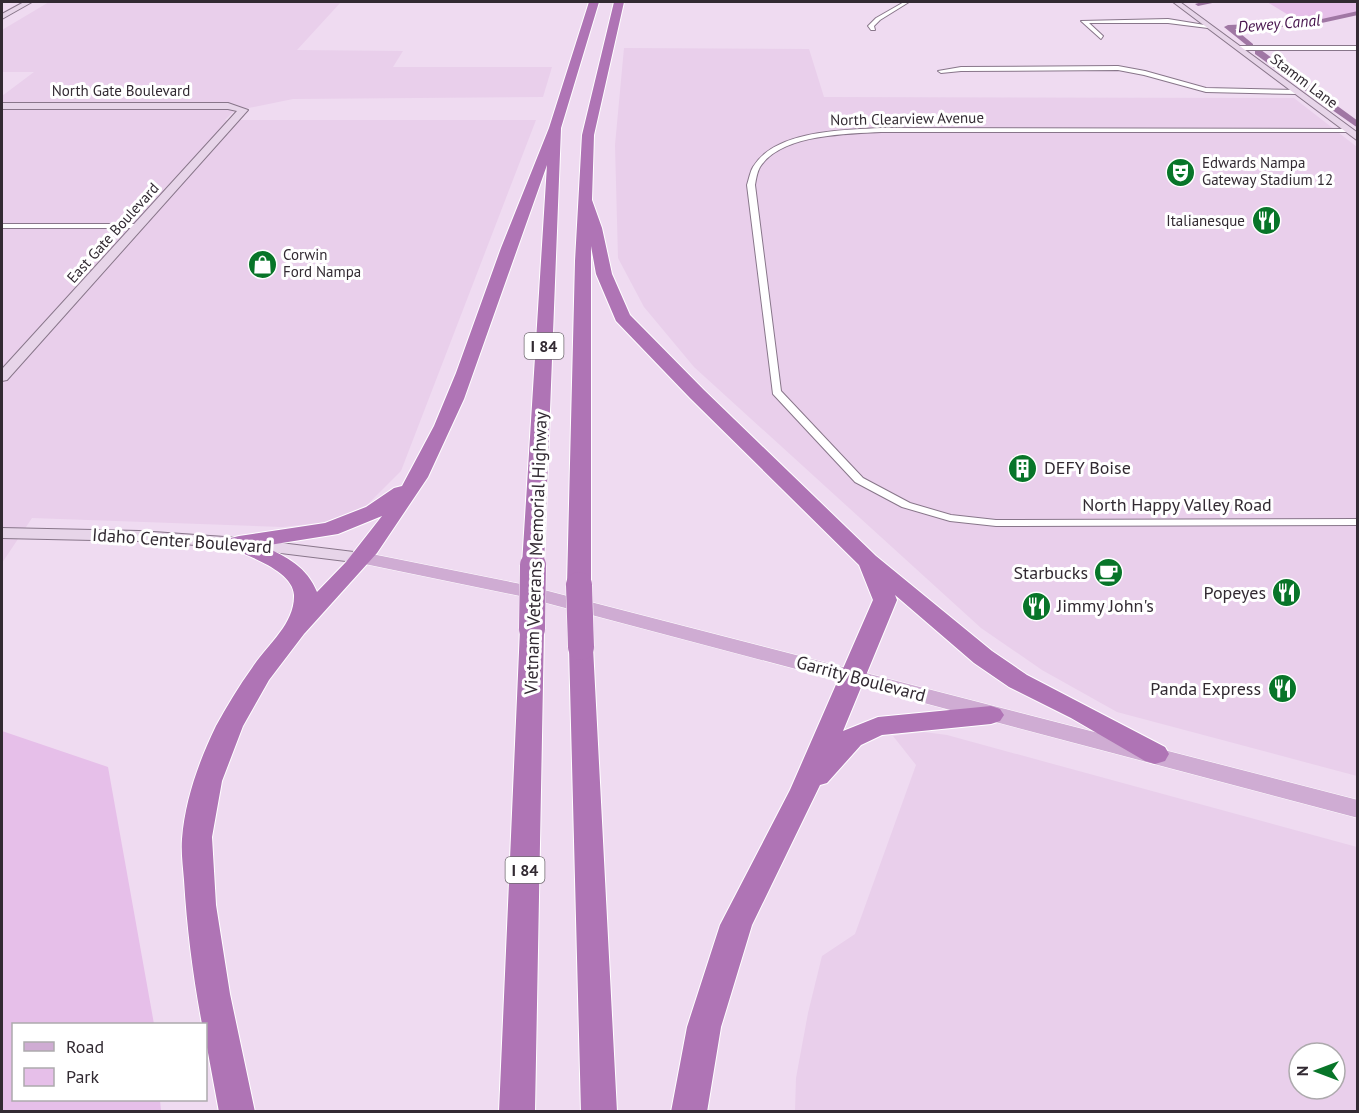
<svg xmlns="http://www.w3.org/2000/svg" width="1359" height="1113" viewBox="0 0 1359 1113" font-family="'PT Sans',sans-serif">
<style>
.built{fill:#e9cfeb;fill-rule:evenodd}
.green{fill:#e6bfe9}
.lines{fill:none;stroke-linecap:round;stroke-linejoin:round}
.canal{fill:#a077a4;fill-rule:evenodd}
.street-casing{stroke:#88768a;stroke-width:2}
.secondary-casing{stroke:#88768a;stroke-width:2}
.primary-casing{stroke:#fff;stroke-width:1}
.highway-casing{stroke:#fff;stroke-width:2}
.street{fill:#fff;fill-rule:evenodd}
.secondary{fill:#e7d5e9;fill-rule:evenodd}
.primary{fill:#cfacd3;fill-rule:evenodd}
.highway{fill:#af74b5;fill-rule:evenodd}
.highway-bridge-casing{stroke:#fff;stroke-width:27;stroke-linecap:butt}
.highway-bridge{stroke:#af74b5;stroke-width:26}
.labels{text-anchor:middle;stroke-width:6;stroke-linejoin:round;paint-order:stroke}
.far-street-label{font-size:15px;fill:#322a32;stroke:#fff}
.far-poi-label{font-size:15px;fill:#322a32;stroke:#fff;text-anchor:start}
.far-water-label{font-size:16px;font-style:italic;fill:#49164f;stroke:#fff}
.shield{fill:#fff;stroke:#706a70;stroke-width:1.5}
.shield-label{font-size:16px;font-weight:bold;fill:#322a32}
.poi-label{font-size:18px;fill:#322a32;stroke:#fff;text-anchor:end}
.street-label{font-size:18px;fill:#322a32;stroke:#fff}
</style>
<rect width="100%" height="100%" fill="#efdbf1"/>
<!-- built -->
<path class="built" d="M49 2H341L297 50 403 51 393 67H552L543 97 293 99 234 111 225 120H536L401 471 367 505 328 522 282 527 32 518 2 563V96L34 72H2V30Z
M624 48 809 49 824 97 1294 98 1357 147V776L1117 712 1042 670 981 628 694 367 644 307 618 258 615 145Z
M924 732 947 735 1357 847V1111H795L796 1078 808 1013 822 956 855 934 916 765 893 736ZM1299 1053H1335V1089H1299Z"/>
<!-- green -->
<path class="green" d="M1267 2H1357V12L1319 22H1300Z
M2 731 108 767 154 1024H14V1100H160L161 1111H2Z"/>
<g class="lines">
<!-- canal -->
<path class="canal" d="M1202 2H1217L1198 6 1195 4Z
M1358 11V15L1308 26 1235 29 1253 44V48H1250L1224 27 1228 25 1308 22Z
M1255 50H1261L1316 90V94H1310L1255 54Z
M1315 94H1321L1358 121V128L1315 98Z"/>
<defs>
<path id="street" d="M904 2H909L880 20 874 26 875 30H871L868 26 876 18Z
M1168 19 1211 26 1208 28 1168 23H1089L1103 36 1101 39 1081 21Z
M1358 46V50H1239L1236 48 1239 46Z
M1118 66 1145 71 1206 88 1297 90 1300 92 1297 94 1206 92 1144 75 1118 70 961 71 941 73 938 71 961 67Z
M881 128 1349 129V131L1347 132H881C846 134 781 134 760 167 757 172 756 179 755 185L781 391 863 478 910 503 951 515 996 520 1358 519V525L996 526 950 521 902 507 855 482 773 394 747 185C749 179 750 172 753 167 775 130 844 130 881 128Z
M2 224H139L143 226 139 228H2Z"/>
<path id="secondary" d="M24 2H32L2 19V14Z
M1173 2H1180L1358 133V141Z
M2 103H228L248 110 7 380 2 381V369L237 111 228 109H2Z
M2 528 139 531 239 538 362 553 368 554 371 558 368 562 362 563 239 548 139 541 2 538Z"/>
<path id="primary" d="M362 552 521 584 1358 800V818L520 596 355 562 352 558 355 554Z"/>
<path id="highway" d="M589 2H599L561 128 544 565 541 570 533 572 525 570 522 565 547 165 464 399 428 477 377 553 304 634 269 680 243 726 222 781 212 837 216 905 230 994 255 1112H219L206 1042V1024H202C193 976 187 929 184 880 183 866 181 853 182 839 185 800 199 761 216 726 227 706 239 686 252 668 267 645 295 624 294 595 293 571 250 557 231 548L228 543 231 538 239 536 325 523 366 507 394 488 402 486 434 426 456 373 501 248 549 128ZM382 516 346 562 317 592C307 567 287 557 263 546L338 534Z
M614 2H624L594 135 592 200 602 228 612 274 630 315 704 390 876 556 992 651 1027 675 1165 747 1169 754 1165 761 1155 764 1145 761 1071 718 1009 687 974 663 895 595 897 600 843 731 878 717 991 706 1000 709 1004 715 1000 721 991 724 882 735 861 745 827 783 820 785 752 925 721 1027 707 1112H671L687 1027 720 925 790 790 873 600 859 565 690 398 616 321 596 274 591 246V585L587 590 579 592 571 590 567 585 575 261 582 135Z
M532 621 541 624 544 629 535 1112H499L520 629 523 624Z
M581 639 590 641 593 647 617 1112H581L569 647 572 641Z"/>
</defs>
<!-- street casing -->
<use href="#street" class="street-casing"/>
<!-- secondary casing -->
<use href="#secondary" class="secondary-casing"/>
<!-- primary casing -->
<use href="#primary" class="primary-casing"/>
<!-- highway casing -->
<use href="#highway" class="highway-casing"/>
<!-- street -->
<use href="#street" class="street"/>
<!-- secondary -->
<use href="#secondary" class="secondary"/>
<!-- primary -->
<use href="#primary" class="primary"/>
<!-- highway -->
<use href="#highway" class="highway"/>
<defs>
<path id="highway-bridge" d="M579 585 581 647
M532 629 533 565"/>
</defs>
<!-- highway-bridge casing -->
<use href="#highway-bridge" class="highway-bridge-casing"/>
<!-- highway-bridge -->
<use href="#highway-bridge" class="highway-bridge"/>
</g>
<!-- icons -->
<defs>
<symbol id="theatre-disc" viewBox="-11 -11 22 22"><circle r="9.5" fill="#087529" stroke="#fff"/><path d="M-5-5.5Q0-4 5-5.5V0Q5 5 0 6Q-5 5-5 0ZM-3.3-2.5H-1v1.5H-3.3ZM1-2.5H3.3v1.5H1ZM-2.8 1Q0 5.5 2.8 1Z" fill="#fff"/></symbol>
<symbol id="restaurant-disc" viewBox="-11 -11 22 22"><circle r="9.5" fill="#087529" stroke="#fff"/><path d="M-5-6h1v4h1v-4h1v4h1v-4h1v5L-1.5 .5V6h-2V.5L-5-1ZM5-6V6H3V1.5H1.5Q1.5-4 5-6Z" fill="#fff"/></symbol>
<symbol id="shop-disc" viewBox="-11 -11 22 22"><circle r="9.5" fill="#087529" stroke="#fff"/><path d="M-5-2.5h2.3a2.7 3.5 0 0 1 5.4 0H5L5.5 6h-11ZM-1.5-2.5h3a1.5 2.3 0 0 0-3 0Z" fill="#fff"/></symbol>
<symbol id="building-disc" viewBox="-11 -11 22 22"><circle r="9.5" fill="#087529" stroke="#fff"/><path d="M-4-6H4V6H1V3H-1V6H-4ZM-2.5-4.3h1.7v1.8h-1.7ZM.8-4.3h1.7v1.8H.8ZM-2.5-1h1.7V.8h-1.7ZM.8-1h1.7V.8H.8Z" fill="#fff"/></symbol>
<symbol id="cafe-disc" viewBox="-11 -11 22 22"><circle r="9.5" fill="#087529" stroke="#fff"/><path d="M-5.5-4.5H6V0H3Q3 3.5 0 3.5H-2.5Q-5.5 3.5-5.5 0ZM3-3.2v2h1.7v-2ZM-6 4.5H4V6H-6Z" fill="#fff"/></symbol>
</defs>
<g fill-rule="evenodd">
<use href="#theatre-disc" x="1164" y="156" width="33" height="33"/>
<use href="#restaurant-disc" x="1250" y="204" width="33" height="33"/>
<use href="#shop-disc" x="246" y="248" width="33" height="33"/>
<use href="#building-disc" x="1006" y="452" width="33" height="33"/>
<use href="#cafe-disc" x="1092" y="556" width="33" height="33"/>
<use href="#restaurant-disc" x="1270" y="576" width="33" height="33"/>
<use href="#restaurant-disc" x="1020" y="590" width="33" height="33"/>
<use href="#restaurant-disc" x="1266" y="672" width="33" height="33"/>
</g>
<g class="labels">
<!-- far-street labels -->
<g class="far-street-label">
<text transform="translate(1304 81) rotate(37)" y="5">Stamm Lane</text>
<text x="121" y="96">North Gate Boulevard</text>
<text transform="translate(907 119) rotate(-1)" y="5">North Clearview Avenue</text>
<text transform="translate(113 233) rotate(-48)" y="5">East Gate Boulevard</text>
</g>
<!-- far-poi labels -->
<g class="far-poi-label">
<text x="1202" y="168">Edwards Nampa<tspan x="1202" dy="17">Gateway Stadium 12</tspan></text>
<text x="1245" y="226" text-anchor="end">Italianesque</text>
<text x="283" y="260">Corwin<tspan x="283" dy="17">Ford Nampa</tspan></text>
</g>
<!-- far-water labels -->
<g class="far-water-label">
<text transform="translate(1279 23) rotate(-5)" y="6">Dewey Canal</text>
</g>
<!-- shield labels -->
<g class="shield">
<rect x="524.5" y="333" width="39" height="26" rx="4.5"/>
<rect x="505.5" y="857" width="39" height="26" rx="4.5"/>
</g>
<g class="shield-label">
<text x="544" y="352">I 84</text>
<text x="525" y="876">I 84</text>
</g>
<!-- poi labels -->
<g class="poi-label">
<text x="1044" y="474" text-anchor="start">DEFY Boise</text>
<text x="1088" y="579">Starbucks</text>
<text x="1266" y="599">Popeyes</text>
<text x="1057" y="612" text-anchor="start">Jimmy John's</text>
<text x="1261" y="695">Panda Express</text>
</g>
<!-- street labels -->
<g class="street-label">
<text x="1177" y="511">North Happy Valley Road</text>
<text transform="translate(182 541) rotate(4)" y="6">Idaho Center Boulevard</text>
<text transform="translate(536 553) rotate(-88)" y="6">Vietnam Veterans Memorial Highway</text>
<text transform="translate(861 679) rotate(15)" y="6">Garrity Boulevard</text>
</g>
</g>
<!-- border -->
<rect width="1359" height="1113" fill="none" stroke="#322a32" stroke-width="6"/>
<!-- legend -->
<rect x="12" y="1023" width="195" height="78" fill="#ffffff" stroke="#adaaad" stroke-width="1.5"/>
<rect x="24" y="1042" width="30" height="9" fill="#cfacd3" stroke="#adaaad" stroke-width="1.5"/>
<text x="66" y="1053" font-size="18" fill="#322a32">Road</text>
<rect x="24" y="1068" width="30" height="18" fill="#e6bfe9" stroke="#adaaad" stroke-width="1.5"/>
<text x="66" y="1083" font-size="18" fill="#322a32">Park</text>
<!-- north arrow -->
<g transform="translate(1317 1071) rotate(270)"><circle r="28" fill="#ffffff" stroke="#adaaad" stroke-width="1.5"/>
<path d="M0-4.5L10 22L0 15L-10 22Z" fill="#087529"/>
<text y="-9" font-size="16" font-weight="bold" text-anchor="middle" fill="#322a32">N</text>
</g>
</svg>
